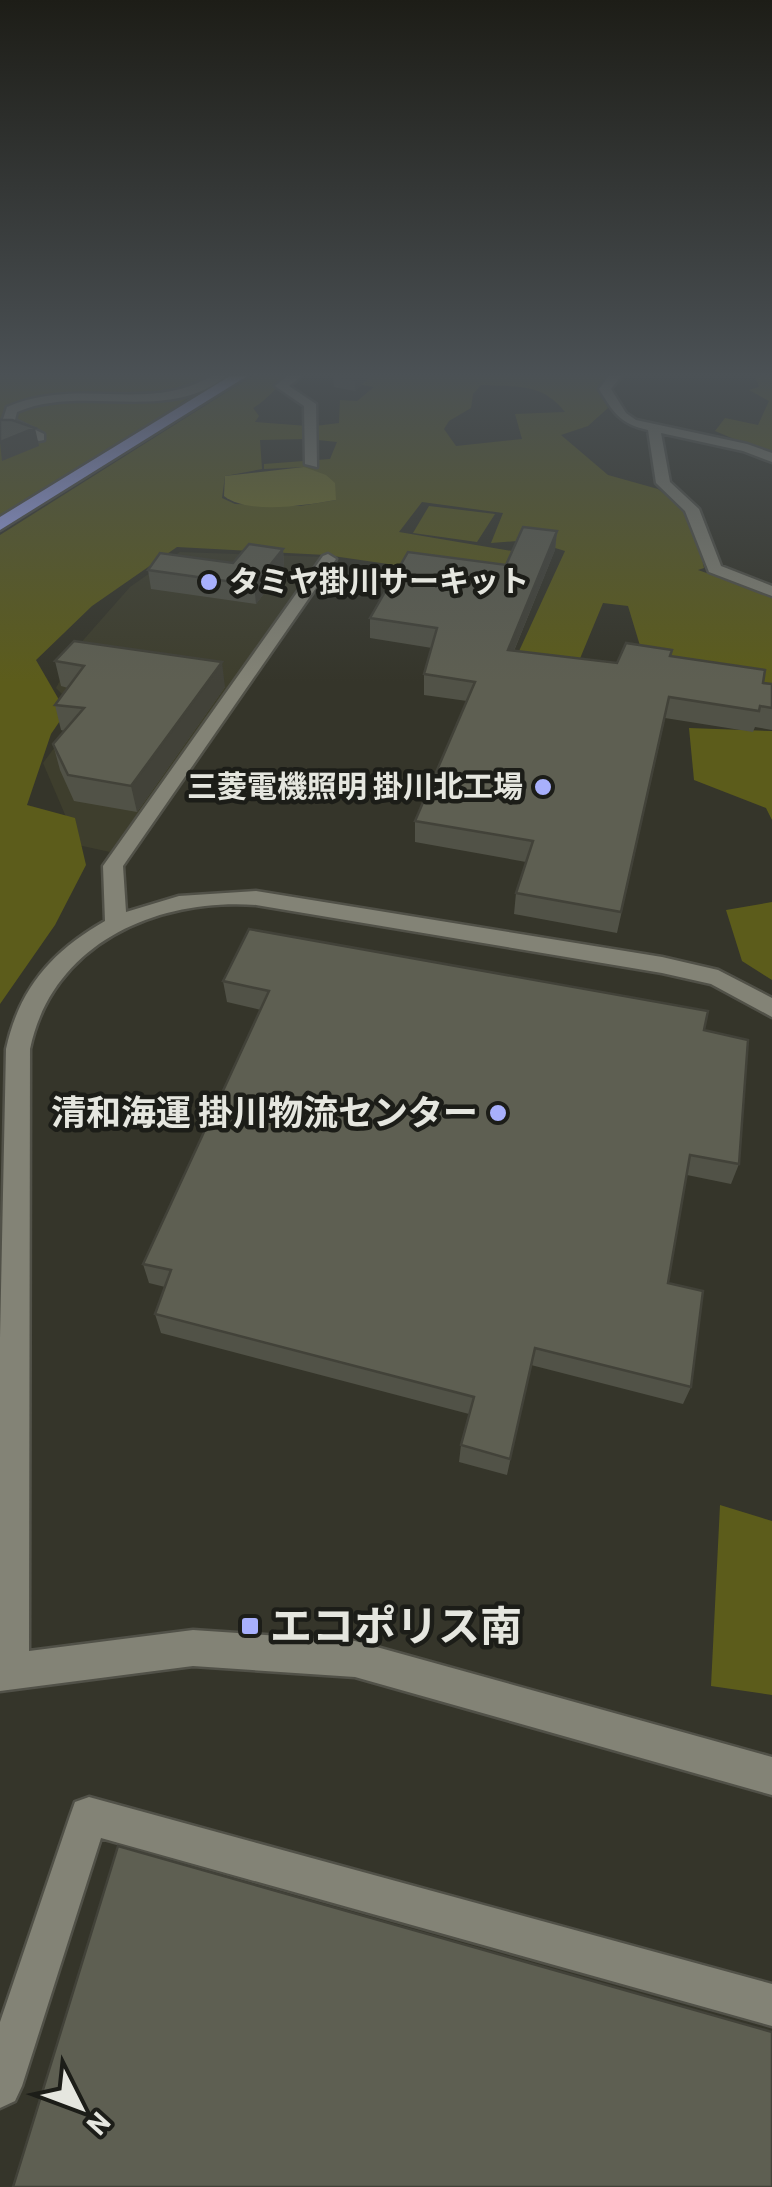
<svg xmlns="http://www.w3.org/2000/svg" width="772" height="2187" viewBox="0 0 772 2187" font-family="Barlow,'Noto Sans JP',sans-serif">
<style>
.built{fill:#3e3e2d}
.green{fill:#5c5c1b;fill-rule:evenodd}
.water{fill:#747424}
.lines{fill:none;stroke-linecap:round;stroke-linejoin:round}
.minor-casing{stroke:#515148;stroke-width:5}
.highway-casing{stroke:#515148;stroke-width:5}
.minor{fill:#838376;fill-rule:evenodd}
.highway{fill:#a5aefc;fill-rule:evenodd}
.wall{fill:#515247}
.shaded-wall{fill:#424239}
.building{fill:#5e5f52;stroke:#424239;stroke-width:2.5}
.poi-dot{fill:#a8b0fc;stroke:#1c1d18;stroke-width:4}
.labels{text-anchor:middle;stroke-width:9;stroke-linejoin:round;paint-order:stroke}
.far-poi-label{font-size:30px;font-weight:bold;fill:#e5e6df;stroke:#1c1d18;text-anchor:start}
.poi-label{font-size:35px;font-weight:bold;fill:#e5e6df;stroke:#1c1d18;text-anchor:end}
.near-poi-label{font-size:42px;font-weight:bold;fill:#e5e6df;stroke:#1c1d18;text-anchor:start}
</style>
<rect width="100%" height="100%" fill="#35352a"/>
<!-- built -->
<path class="built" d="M180 552 324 557 110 852 78 845 43 763 78 716 72 714 75 707 56 688 78 646 130 587Z"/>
<!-- green -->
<path class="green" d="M0 376H219L126 442 0 518Z
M252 376H291C276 386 269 399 253 408L259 416 255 422 307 426 306 439 260 440 262 469 225 476 222 498 235 504 300 506 336 500 304 467 264 469V464L330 459 337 442 318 440 315 426 339 423 340 400 357 401 374 387 351 383 358 376H606L597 388 608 408 588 426 561 435 608 475 658 489 684 509 697 536 704 568 698 570 772 596V706L641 649 628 606 603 603 574 673 514 662 565 551 529 540 491 543 503 513 422 502 399 532 512 551 498 580 326 555 177 547 92 606 36 660 66 712 51 734 27 805 75 818 86 865 55 925 0 1004V535ZM481 385C515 387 542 382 565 412L515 414 522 439 456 446 444 429 449 421 471 408 473 394Z
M755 376H772V455L715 431 725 418 758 425 769 401 749 390 759 387Z
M429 506 495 514 477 542 413 533Z
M689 728 772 731V820L766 808 694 780Z
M772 902V980L742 961 726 910Z
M720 1505 772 1521V1695L711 1686Z"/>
<!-- water -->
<path class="water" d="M304 467 326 475 335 483 336 500C307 505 248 515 224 496L225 476Z"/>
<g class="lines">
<defs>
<path id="minor" d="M211 376H226C167 425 83 383 17 412L15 420 44 434V440L39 441 2 422 7 407C80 376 148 414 211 376Z
M287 376H301L289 386 316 404 317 467 305 464 304 406 275 386Z
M609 376H621L611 389 626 413 636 420 747 444 772 453V462L743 451 661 433 670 482 699 509 721 566 772 586V596L709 572 685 511 656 483 648 430C620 424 613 412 599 389Z
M328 554 336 559 123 866 126 912 179 896 256 891 662 957 718 970 772 998V1017L711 984 662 973 256 905C155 898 52 944 30 1049L29 1651 193 1630 355 1641 772 1757V1795L355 1677 193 1666 0 1691V1338L6 1049C19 989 52 951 105 921L103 866 323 556Z
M89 1797 772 1984V2026L101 1838 22 2086 15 2101 0 2108V2022L70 1816 75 1802Z"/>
<path id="highway" d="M230 376H247L0 530V517Z"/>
</defs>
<!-- minor casing -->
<use href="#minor" class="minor-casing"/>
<!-- highway casing -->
<use href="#highway" class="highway-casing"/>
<!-- minor -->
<use href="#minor" class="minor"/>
<!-- highway -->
<use href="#highway" class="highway"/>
</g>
<!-- wall -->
<path class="wall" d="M333 376H372L355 391 334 387Z
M557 531 555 550 514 651 617 663 671 656 772 684V730L755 727 753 732 665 718 617 933 514 914 516 893 526 862 415 842V821L467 701 424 695V674L432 648 370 638V618L506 565Z
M283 549 284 567 256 604 151 589 148 570 233 563Z
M55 661 225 687 137 812 74 801 60 770 53 744 64 731 61 730 55 705 68 688 61 686Z
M223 981 704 1030 739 1164 731 1184 687 1175 668 1283 691 1387 683 1404 531 1365 507 1475 459 1462 461 1445 469 1414 161 1333 155 1314 165 1287 149 1283 143 1264 261 1010 227 1002Z"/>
<!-- shaded-wall -->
<path class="shaded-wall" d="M359 376H372L355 391V380Z
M35 428 39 446 2 461 0 442Z
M557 531 555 550 506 670 508 650Z
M283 549 284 567 256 604 254 585Z
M222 662 225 687 137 812 131 786Z"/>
<!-- building -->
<path class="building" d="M336 376H359L355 380Z
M0 420H12L35 428 0 442Z
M523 527 557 531 508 650 617 663 626 643 672 650 670 656 765 670 763 683 772 684V708L760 706 759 711 669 697 621 912 516 893 533 841 415 821 475 682 424 674 437 628 370 618 408 552 506 565Z
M249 544 283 549 254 585 148 570 160 553 233 563Z
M74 641 222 662 131 786 68 775 53 744 84 708 55 705 84 666 55 661Z
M249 929 708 1011 704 1030 748 1040 739 1164 690 1155 668 1283 703 1291 691 1387 535 1348 510 1459 461 1445 474 1397 155 1314 171 1270 143 1264 269 991 223 981Z
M118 1846 772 2032V2187H13Z"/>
<!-- sky -->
<linearGradient id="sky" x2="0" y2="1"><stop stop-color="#1d1d17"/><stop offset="0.55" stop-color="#4b5155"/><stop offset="1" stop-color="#4b5155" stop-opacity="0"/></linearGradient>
<rect width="772" height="682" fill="url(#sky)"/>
<!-- markers -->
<g class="poi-dot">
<circle cx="209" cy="582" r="10"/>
<circle cx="543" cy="787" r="10"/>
<circle cx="498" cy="1113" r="10"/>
<rect x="240" y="1616" width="20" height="20" rx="5"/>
</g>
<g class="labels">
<!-- far-poi labels -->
<g class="far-poi-label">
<text x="229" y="592">タミヤ掛川サーキット</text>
<text x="523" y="797" text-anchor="end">三菱電機照明 掛川北工場</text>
</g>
<!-- poi labels -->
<g class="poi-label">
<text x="478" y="1125">清和海運 掛川物流センター</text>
</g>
<!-- near-poi labels -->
<g class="near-poi-label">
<text x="270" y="1641">エコポリス南</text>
</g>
</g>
<!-- north arrow -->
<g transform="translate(80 2107) rotate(132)" stroke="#1c1d18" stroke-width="8" paint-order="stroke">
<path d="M0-8L18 38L0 25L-18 38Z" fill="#e5e6df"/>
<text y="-15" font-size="28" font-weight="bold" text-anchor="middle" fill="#e5e6df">N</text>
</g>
</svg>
